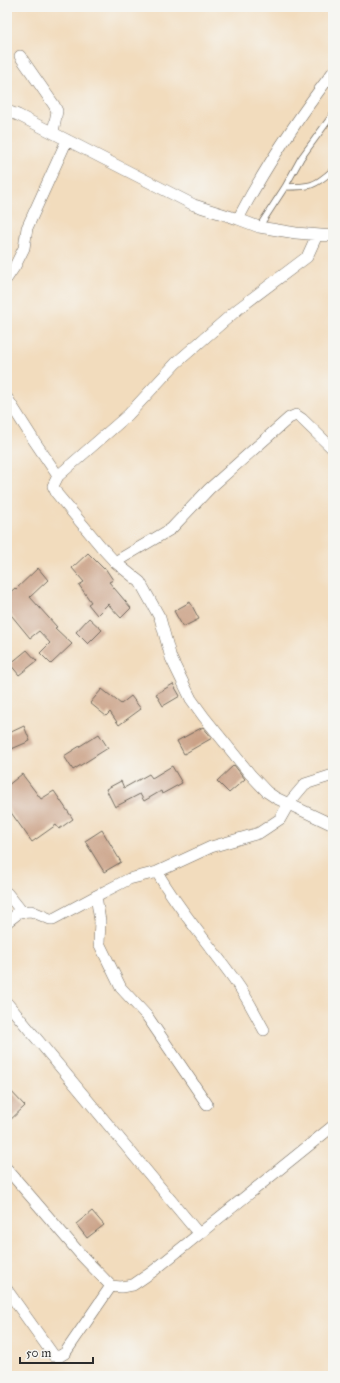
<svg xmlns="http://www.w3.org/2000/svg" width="340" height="1383" viewBox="0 0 340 1383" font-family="'IM FELL Great Primer',serif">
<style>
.building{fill:#cba287}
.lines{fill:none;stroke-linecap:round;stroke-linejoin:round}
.lane-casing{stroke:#71695e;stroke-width:7}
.street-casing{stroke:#71695e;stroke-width:12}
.lane{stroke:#fff;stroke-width:5.5}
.street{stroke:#fff;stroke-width:11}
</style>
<rect width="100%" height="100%" fill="#f6f6f2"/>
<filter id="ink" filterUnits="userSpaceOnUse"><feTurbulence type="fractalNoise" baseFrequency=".025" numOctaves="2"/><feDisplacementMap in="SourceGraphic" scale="8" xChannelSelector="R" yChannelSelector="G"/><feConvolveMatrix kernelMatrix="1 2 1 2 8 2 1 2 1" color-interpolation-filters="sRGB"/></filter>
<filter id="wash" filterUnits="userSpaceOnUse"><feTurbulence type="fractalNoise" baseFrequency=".012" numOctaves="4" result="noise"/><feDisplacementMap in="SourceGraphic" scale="16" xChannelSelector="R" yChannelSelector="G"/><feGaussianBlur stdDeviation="0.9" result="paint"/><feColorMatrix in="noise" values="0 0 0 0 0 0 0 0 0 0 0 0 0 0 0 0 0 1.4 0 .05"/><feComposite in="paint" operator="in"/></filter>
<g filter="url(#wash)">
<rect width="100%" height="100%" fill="#f2dcbd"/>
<g id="blocks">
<!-- building -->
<path class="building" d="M88 553 104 569 105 568 113 580 109 582 131 608 121 618 108 604 97 615 88 604 91 602 79 585 84 582 72 568Z
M38 568 48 580 30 597 57 627 55 628 72 644 51 664 40 653 50 643 39 631 30 638 7 610V595L15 588 16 589Z
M190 602 199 619 183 627 174 611Z
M89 618 102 630 88 644 76 632Z
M27 650 37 661 19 675 10 664Z
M173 684 180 696 163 706 156 694Z
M102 689 121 704 131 696 141 709 119 725 110 712 106 716 90 703Z
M24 726 30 741 7 751V734Z
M203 727 212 738 184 754 177 741Z
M99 734 108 748 73 770 64 756Z
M234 765 245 779 229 793 217 781Z
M172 766 182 783 162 794 161 791 144 801 140 794 115 807 106 789 121 781 124 788 149 774 152 778Z
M22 774 41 799 54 791 73 819 59 829 56 825 32 842 7 807V786Z
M102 830 121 862 104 872 85 841Z
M7 1087 25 1106 7 1123Z
M92 1211 104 1225 87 1238 76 1224Z"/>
</g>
</g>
<g filter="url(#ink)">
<use href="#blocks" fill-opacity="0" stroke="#71695e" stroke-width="1"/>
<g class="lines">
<defs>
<path id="lane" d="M285 187C310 187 314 187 333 170
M259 227 285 187 301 158 333 114"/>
<path id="street" d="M20 56 54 105 57 111 53 132
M7 111 18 115 194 205 238 219 259 227 296 233 333 236
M238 219C265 167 298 118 333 72
M317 235 307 257 238 309 176 363 128 415 58 476 53 486 57 494 103 549 115 562 140 582 160 618 171 658 191 699 204 717 250 774 267 792 276 798 333 825
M7 278 15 266 24 248 27 228 67 140
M7 398 33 439 58 476
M115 562 171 529 209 489 289 418 296 415 302 419 333 449
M157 872C180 912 210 945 236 982 247 997 255 1014 264 1030
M7 893 19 908 16 915 7 922
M96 896 100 921 99 943 121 988 147 1016 207 1104
M18 912 31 911 50 919H53L96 896 129 879 157 872 211 847 259 833 280 819 289 803 305 784 333 775
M7 1003 199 1234
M7 1169 82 1256 111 1286 121 1287 133 1285 152 1272 333 1126
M7 1290 54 1356H60L65 1353 111 1286"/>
</defs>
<!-- lane casing -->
<use href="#lane" class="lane-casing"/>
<!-- street casing -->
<use href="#street" class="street-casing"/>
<!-- lane -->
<use href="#lane" class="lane"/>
<!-- street -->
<use href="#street" class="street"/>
</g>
</g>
<!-- margin -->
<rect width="340" height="1383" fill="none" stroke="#f6f6f2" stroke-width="24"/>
<!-- scale -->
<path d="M20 1357v6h73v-6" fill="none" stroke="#2b2b2b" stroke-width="2"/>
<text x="26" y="1357" font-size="12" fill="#2b2b2b" stroke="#f6f6f2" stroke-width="3" paint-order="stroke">50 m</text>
</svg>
